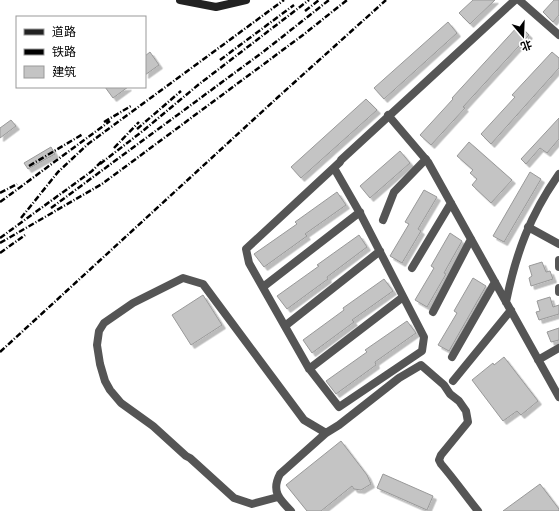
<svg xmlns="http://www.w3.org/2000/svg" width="559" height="511" viewBox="0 0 559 511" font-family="Raleway,'Noto Sans SC',sans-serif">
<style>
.building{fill:#c4c4c4;stroke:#999;filter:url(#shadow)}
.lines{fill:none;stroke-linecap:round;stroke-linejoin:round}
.minor{stroke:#555;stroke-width:8}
.secondary{stroke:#222;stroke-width:8}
.rail{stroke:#000;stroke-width:2.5;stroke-dasharray:6 2 1 2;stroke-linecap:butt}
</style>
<defs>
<filter id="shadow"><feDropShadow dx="3.5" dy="3.5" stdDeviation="0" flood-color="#0004"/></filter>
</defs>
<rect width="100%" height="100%" fill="#fff"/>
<!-- building -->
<path class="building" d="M473 0H495L470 24 459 13Z
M554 0H559V15L553 22 543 12Z
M448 22 457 33 384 99 374 88Z
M519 25 529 35 463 107 465 108 431 145 420 135 453 99 452 98Z
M150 52 159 65 145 75V56Z
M552 52 559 58V68L491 144 481 134 515 97 512 95Z
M105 87H128L113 98Z
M366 99 377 110 301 178 291 167Z
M559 118V139L547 153 540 148 526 164 521 159Z
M11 120 16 126 0 138V128Z
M469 142 512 180 491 203 472 185 477 179 470 173 473 170 457 156Z
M51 147 55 154 28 169 24 163Z
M400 151 410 163 370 198 360 186Z
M530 172 541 179 504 242 493 236Z
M424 190 437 197 418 229 421 231 402 263 390 256 409 224 405 222Z
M337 192 346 205 305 234 307 236 264 267 254 254 297 224 295 222Z
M450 233 462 241 444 273 446 274 427 307 415 300 434 268 431 266Z
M359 235 367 247 327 277 328 279 287 309 277 296 319 266 317 265Z
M542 262 546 272 550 271 553 279 531 286 529 278 532 276 529 266Z
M473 278 486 286 449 351 438 345 457 313 454 311Z
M384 279 393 291 352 320 354 322 312 353 303 340 344 310 343 308Z
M203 295 222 325 191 345 172 315Z
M550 297 553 307 559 305V314L539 320 536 312 540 311 537 301Z
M407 321 416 333 375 362 376 365 336 394 326 381 367 352 365 350Z
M559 328V340L551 342 547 332Z
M504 357 538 401 521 415 517 411 503 421 472 380 493 363 494 365Z
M341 441 367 475 371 484 361 490 354 489 352 486 321 511H307L286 485Z
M383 474 433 496 427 510 377 488Z
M540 484 559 509V511H503Z"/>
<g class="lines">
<!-- minor -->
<path class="minor" d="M519 0 559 35
M388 115 428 162 559 397
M334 168 361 215 424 337 422 351 339 407 308 367 249 263 246 249 340 162 341 160 515 0
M383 220 394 192 426 159
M528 227 559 244
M559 260V267
M412 268 451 203
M263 287 360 212
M559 288V292
M506 302C516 253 530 215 559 174
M433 312 471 239
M285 326 380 251
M452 357 495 282
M538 360 559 348
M309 369 403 297
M453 381 511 310
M278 497 252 504 234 498 190 458 186 456 153 426 121 403 110 390 105 381 100 364 97 345 99 331 104 323 133 303 183 278 203 284 304 420 326 433
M291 511C279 499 271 491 280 474L326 433 339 425 399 378 421 365 444 385 450 394 459 401 466 411 468 422 441 455 439 460 441 464C454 479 465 495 478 511"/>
<!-- secondary -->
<path class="secondary" d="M180 0 216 7 246 0"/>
<!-- rail -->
<path class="rail" d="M305 11 319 0
M220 60 294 5
M104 122 131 106
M137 129 181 91
M114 148 139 122
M100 164 144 130 198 85 309 0
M29 166 83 134
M0 193 17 184
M0 202 110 121
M51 208 263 52 329 0
M21 218 58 172 88 144 284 0
M0 238 92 171 103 160
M0 243 102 184 303 35 347 0
M0 253 25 235
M0 352 277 98 386 0"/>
</g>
<!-- legend -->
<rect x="16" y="16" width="130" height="72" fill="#ffffff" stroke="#999999"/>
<rect x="24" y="29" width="20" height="6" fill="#222222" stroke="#999999"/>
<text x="52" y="36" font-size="12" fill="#000000">道路</text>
<rect x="24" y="49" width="20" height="6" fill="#000000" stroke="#999999"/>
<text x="52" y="56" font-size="12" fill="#000000">铁路</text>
<rect x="24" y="66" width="20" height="12" fill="#c4c4c4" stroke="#999999"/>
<text x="52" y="76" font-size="12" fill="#000000">建筑</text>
<!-- north arrow -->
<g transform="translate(523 36) rotate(161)" stroke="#ffffff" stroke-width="3" paint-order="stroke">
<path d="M0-3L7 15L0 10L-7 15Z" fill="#000000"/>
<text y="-6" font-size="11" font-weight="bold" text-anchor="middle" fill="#000000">北</text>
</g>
</svg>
